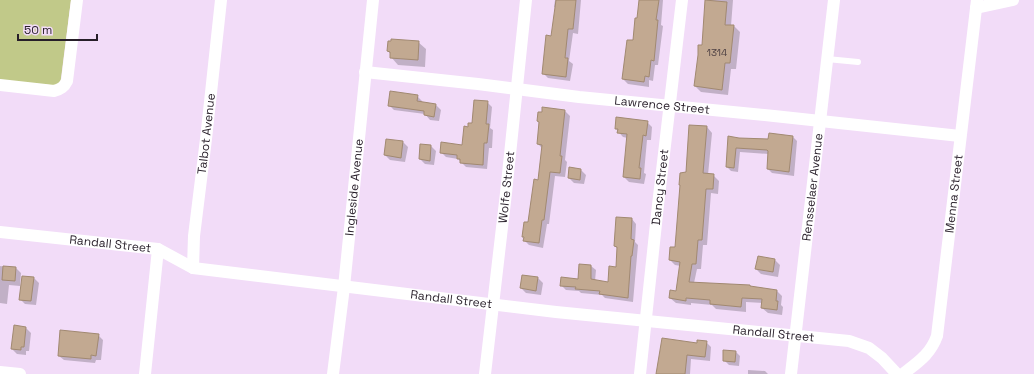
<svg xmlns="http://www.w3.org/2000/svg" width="1034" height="374" viewBox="0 0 1034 374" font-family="'Space Grotesk',sans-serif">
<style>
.green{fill:#c1c989}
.shadow{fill:#0003}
.building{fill:#c2a991;stroke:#a18971}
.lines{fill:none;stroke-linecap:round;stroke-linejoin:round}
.lane{stroke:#fff;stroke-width:6}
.street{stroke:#fff;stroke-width:12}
.labels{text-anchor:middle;stroke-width:4;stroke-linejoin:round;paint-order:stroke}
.number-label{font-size:10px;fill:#4e4143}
.street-label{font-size:12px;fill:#271e29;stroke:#f2dcf8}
</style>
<rect width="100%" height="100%" fill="#f2dcf8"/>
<!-- green -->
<path class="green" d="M0 0H71L60 86 0 80Z"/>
<!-- shadow -->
<path class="shadow" d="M555 0H581L578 34 573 33 569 61 573 64 570 81 548 78 543 73 552 37 556 8 554 7Z
M640 0H663L661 25 663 26 658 65H655L653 81 649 80V87L628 84 623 79 633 42Z
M707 0H733L731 26H734L740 32 736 69H731L728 95 701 92 695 86 703 46Z
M418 42 426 49 425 67 398 65 391 57V54L388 51Z
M417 96 422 101V103L436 105 441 110 439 121 430 120 425 114 394 110 389 105Z
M487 102 492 107 490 128 493 130 492 148H489L487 169 466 167 458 159 446 157 441 152 463 146 469 128Z
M543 108 565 111 570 116 565 160 567 162 565 177 555 176 549 224H547L543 248 529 245 524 240 525 238 523 236 529 224 539 181 543 149 538 144Z
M647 122 652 127 651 140H647L644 173 646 174 644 184 629 182 624 177 628 138 623 137 616 129Z
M690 126 707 127 712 133 708 175H713L719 181 718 194 711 193 707 245H703L701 269H697L694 283 750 286 751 287 777 291 782 296 781 305 783 307 782 315 768 313 762 308 763 303 746 302V312L716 309 712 305 691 303V305L676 303 670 298 677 292 681 266 675 265 670 260 676 249 686 173Z
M793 137 797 141 794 176 772 173 768 169 769 154 740 152 738 172 731 171 727 167 739 139 769 140Z
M403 142 408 147 405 162 390 160 385 155Z
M431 146 436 151 434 165 425 164 420 159Z
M581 170 586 175 584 184 574 183 569 178Z
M632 219 636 224 635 242 638 245 633 302 605 298 602 295 581 293 579 291 566 290 561 285 579 280 591 266 596 270 595 281 609 283 617 268 618 249 615 246Z
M759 257 775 260 780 265 778 277 761 274 756 269Z
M0 266 16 268 21 273 20 286 9 285 7 304 0 303Z
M34 278 39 283 36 305 25 304 20 299Z
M538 278 543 283 541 295 526 293 521 288Z
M26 328 31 333 29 351H26V355L17 354 12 349Z
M98 335 103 340 101 360H96L95 363 64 360 59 356Z
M706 342 711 347 710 361 691 359 690 374H658L698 344Z
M735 351 740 356 739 366 729 365 724 360Z
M748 370 765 371 768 374H748Z"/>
<!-- building -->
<path class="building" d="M556 0H576L573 29H568L565 58H568L566 77 542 74 546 35 551 36Z
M639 0H659L656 20H658L654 61 651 60 649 77 645 76 644 82 622 79 627 40H633L635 18H637Z
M705 0 727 2 725 25H734L730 63H725L722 90 694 86 698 55V45H702Z
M391 39 419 41 418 60 390 58V52L387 51 388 41H391Z
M390 91 418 95 417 101 436 104 434 117 424 115V111L388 106Z
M474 100 488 101 486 124H489L487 143H484L483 165 460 163V159H457V155L440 153 441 142 462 145 464 126 468 127V123H472Z
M542 107 565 110 560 156H562L560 173 550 172 544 220H542L539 243 523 241 524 237H522L524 222H528L534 179 538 180 542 145 537 144 539 122 537 121 538 112H542Z
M616 117 648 121 646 136 643 135 639 168H641L640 179 623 177 627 134 617 133 618 129H615Z
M689 125 707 126 703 173 714 174 713 189H706L702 240H698L696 264H692L689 282 750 285V286L777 290 776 301H778L777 310 761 308 762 299 742 298 741 307 710 304V300L686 298V301L669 298 670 290 676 291 680 262 669 260 670 247H675L680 185H679L680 173 686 172Z
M769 133 793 136 789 172 767 169 768 151 767 150 736 148 734 168 726 167 728 136 739 138 768 139Z
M386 139 403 141 401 158 384 155Z
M420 144 431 145 430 161 419 159Z
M569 167 581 169 580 180 568 178Z
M616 217 632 218 631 239 634 240 632 256H631L628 298 599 294 600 291 575 289 576 287 560 286 561 277 578 279 579 264 591 265V279L608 282 609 266 616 267 617 247 614 246Z
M758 256 775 259 773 272 755 269Z
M3 266 16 267 15 281 2 280Z
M522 275 538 277 536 291 520 288Z
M22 276 34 277 31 301 19 300Z
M14 325 26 327 24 347H21V350L11 349Z
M60 330 99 334 96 356 91 355V359L58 356Z
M662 338 697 343V340L707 341 705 357 687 355 685 374H656Z
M723 350 736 351 735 362 723 361Z"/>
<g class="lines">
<!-- lane -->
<path class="lane" d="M827 59 858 62"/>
<!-- street -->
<g class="street">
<path d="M976 8 1013 0"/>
<path id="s1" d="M365 72 478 84 579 97 774 116 960 136"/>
<path d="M0 85 54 91C61 89 64 87 67 81L77 0"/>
<path id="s2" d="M0 232 158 249 193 268 556 312 849 341 869 348 882 358 897 374"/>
<path id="s3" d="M193 268 194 236 206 139 221 0"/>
<path d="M0 372 20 374"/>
<path d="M145 374 158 249"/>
<path id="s4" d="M333 374 344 287 373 0"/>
<path id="s5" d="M485 374 506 193 526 0"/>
<path id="s6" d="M640 374 658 205 682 0"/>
<path id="s7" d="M791 374 834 0"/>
<path id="s8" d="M903 374C918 362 930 355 937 336L977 0"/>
</g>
</g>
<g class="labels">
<!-- number labels -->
<g class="number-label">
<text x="717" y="56">1314</text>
</g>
<!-- street labels -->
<g class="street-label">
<text dy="4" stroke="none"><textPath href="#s1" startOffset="299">Lawrence Street</textPath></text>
<text dy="4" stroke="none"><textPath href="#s3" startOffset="135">Talbot Avenue</textPath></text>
<text dy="4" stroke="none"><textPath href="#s4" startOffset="188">Ingleside Avenue</textPath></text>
<text dy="4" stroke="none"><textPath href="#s5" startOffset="188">Wolfe Street</textPath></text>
<text dy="4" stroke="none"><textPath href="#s6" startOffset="188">Dancy Street</textPath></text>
<text dy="4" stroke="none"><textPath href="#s7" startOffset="188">Rensselaer Avenue</textPath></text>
<text dy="4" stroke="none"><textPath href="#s8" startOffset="195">Menna Street</textPath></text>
<text dy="4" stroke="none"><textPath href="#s2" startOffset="111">Randall Street</textPath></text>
<text dy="4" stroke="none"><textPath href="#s2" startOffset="459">Randall Street</textPath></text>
<text dy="4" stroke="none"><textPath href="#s2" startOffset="783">Randall Street</textPath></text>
</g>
</g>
<!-- scale -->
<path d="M18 34v6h79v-6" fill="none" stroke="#271e29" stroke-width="2"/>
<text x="24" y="34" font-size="12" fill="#271e29" stroke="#f2dcf8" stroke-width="3" paint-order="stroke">50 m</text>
</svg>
